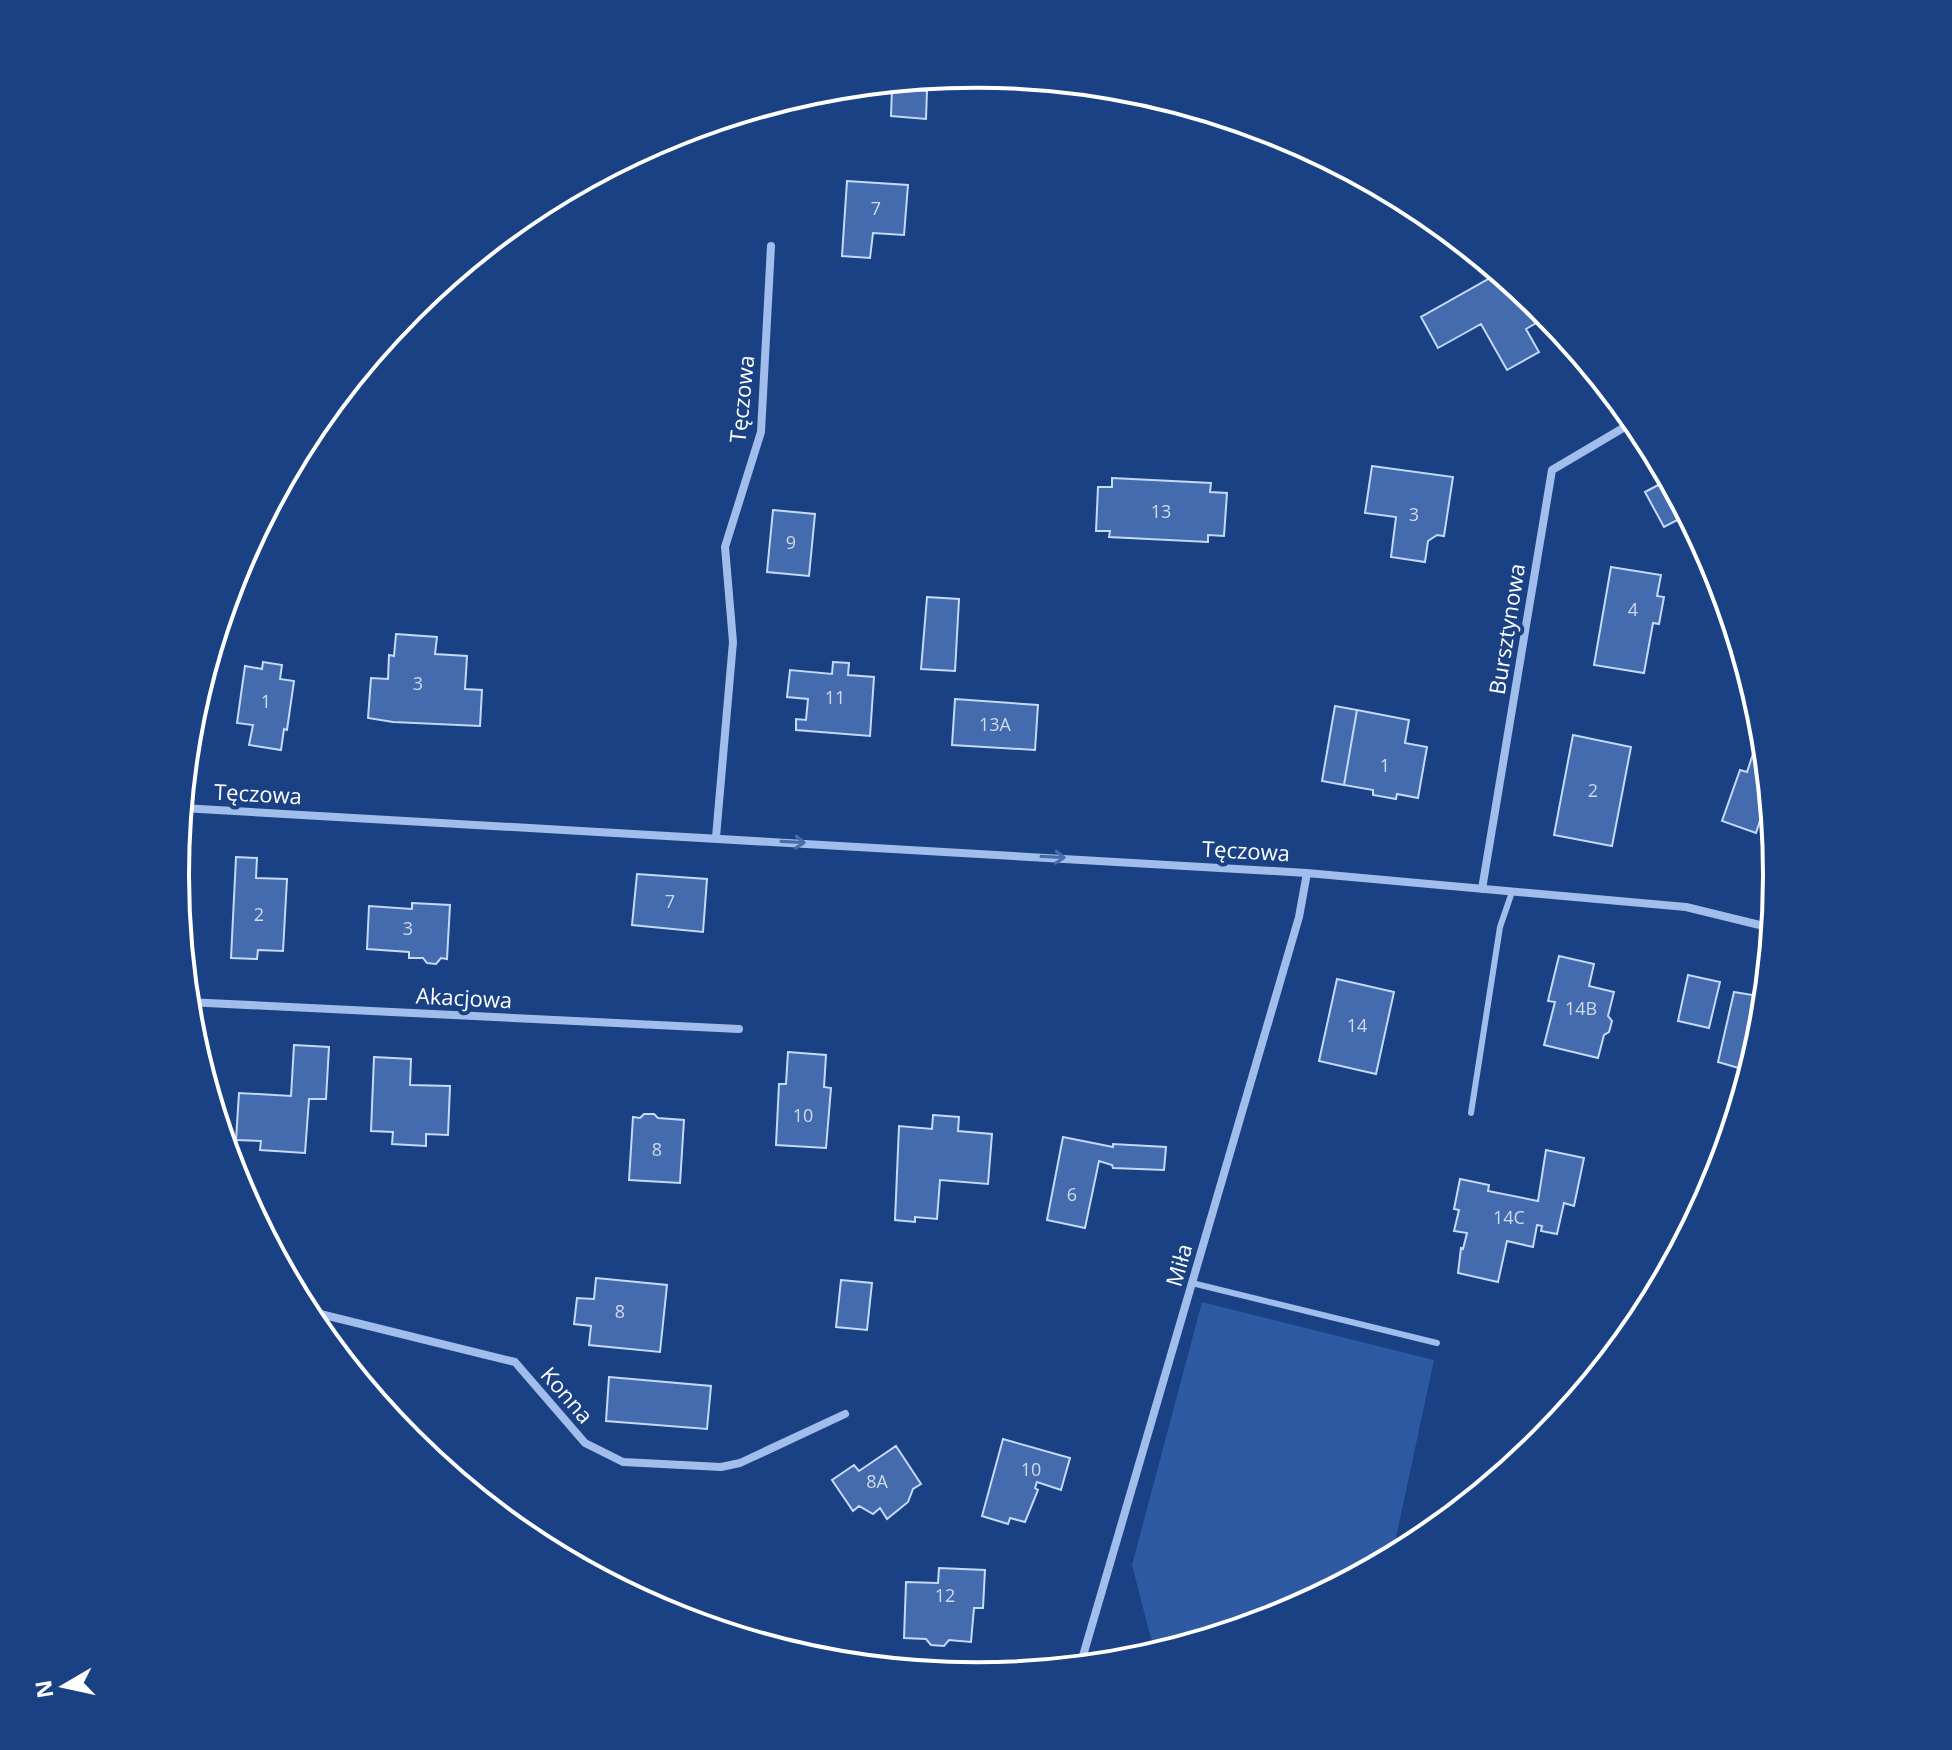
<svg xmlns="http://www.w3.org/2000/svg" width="1952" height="1750" viewBox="0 0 1952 1750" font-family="'Open Sans',sans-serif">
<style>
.green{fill:#2d5aa2}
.building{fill:#436bad;stroke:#c5d9f8;stroke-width:2}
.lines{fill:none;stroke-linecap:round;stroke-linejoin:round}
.lane{stroke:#a0bdeb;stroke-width:6}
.street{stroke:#a0bdeb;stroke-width:8}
.oneway{stroke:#496ca8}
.labels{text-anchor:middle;stroke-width:8;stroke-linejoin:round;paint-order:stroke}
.number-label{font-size:18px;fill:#d0daea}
.street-label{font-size:22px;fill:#fff;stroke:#1a4184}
.rim{fill:none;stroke:#fff;stroke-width:4}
</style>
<rect width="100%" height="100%" fill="#1a4184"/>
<!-- green -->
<path class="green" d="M1202 1302 1434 1360 1392 1556 1282 1615 1145 1657 1152 1642 1132 1565Z"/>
<!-- building -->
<path class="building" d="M892 88 927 91 926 119 891 116Z
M847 181 908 185 904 235 873 233 870 258 842 256Z
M1499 273 1548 316 1526 329 1539 352 1507 370 1481 324 1438 348 1421 317Z
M1372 466 1453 477 1444 536 1437 535 1428 541 1425 562 1391 557 1396 517 1365 513Z
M1666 474 1690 519 1684 523 1681 518 1664 527 1645 492 1662 483 1659 478Z
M1112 478 1211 483 1210 492 1227 493 1224 536 1208 535V542L1109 537 1110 531H1096L1098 487H1112Z
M773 510 815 514 809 576 767 572Z
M1611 567 1661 575 1657 596 1664 597 1659 624 1653 623 1644 673 1594 665Z
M927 597 959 599 955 671 921 669Z
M396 634 437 637 435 654 467 656 465 689 482 690 480 726 393 722 368 718 371 678 388 679 389 655 394 656Z
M263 662 282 665 280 679 294 681 287 730 284 729 281 750 249 745 253 725 237 723 245 666 262 669Z
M833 662 849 663 848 675 874 677 870 736 796 730V719L806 720 808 699 787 697 790 670 832 674Z
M955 699 1038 705 1035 750 952 745Z
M1335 706 1357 710 1344 785 1322 781Z
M1357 710 1409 720 1405 743 1427 747 1418 798 1397 794 1396 799 1373 795V790L1344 785Z
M1762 727 1769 793 1756 833 1722 821 1740 770 1747 772Z
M1573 735 1631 747 1612 846 1554 835Z
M236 857 257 858 256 878 287 879 283 951 258 950 257 959 231 958Z
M637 874 707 879 703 932 632 925Z
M412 903 450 905 447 959 441 958 436 964 427 963 423 958H409V952L367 949 369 906 412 909Z
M1559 956 1594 964 1589 986 1614 992 1608 1016 1612 1021 1609 1032 1604 1035 1598 1058 1544 1045 1555 1002 1548 1001Z
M1688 975 1720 982 1709 1028 1678 1021Z
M1337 979 1394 992 1376 1074 1319 1061Z
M1734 992 1765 997 1762 1032 1749 1071 1718 1062Z
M294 1045 329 1047 326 1099H309L305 1153 260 1150 261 1141 236 1140 239 1093 291 1096Z
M788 1052 826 1055 824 1087 831 1088 826 1148 776 1145 779 1084H786Z
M374 1057 411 1059 410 1085 450 1086 448 1135 426 1134V1146L392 1144 393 1132 371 1131Z
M644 1114H654L658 1118 684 1120 680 1183 629 1180 633 1117 640 1118Z
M933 1115 959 1117 958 1131 992 1134 988 1184 940 1180 937 1219 915 1217V1222L895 1220 899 1126 932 1129Z
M1063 1137 1113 1147V1144L1166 1147 1164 1170 1113 1168 1112 1165 1099 1161 1085 1228 1047 1220Z
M1546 1150 1584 1158 1574 1206 1564 1203 1557 1234 1541 1231 1542 1226 1537 1225 1533 1247 1507 1241 1498 1282 1458 1273 1461 1248 1463 1249 1467 1233 1454 1231 1459 1210 1454 1209 1460 1179 1489 1185 1488 1191 1538 1201Z
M596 1278 667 1285 660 1352 589 1345 591 1326 574 1324 577 1298 594 1299Z
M841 1280 872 1283 867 1330 836 1327Z
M609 1377 711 1386 707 1429 606 1421Z
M1003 1439 1070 1458 1061 1490 1037 1482 1035 1488 1038 1490 1025 1522 1010 1518 1008 1524 982 1516Z
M896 1446 921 1484 913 1489 908 1502 887 1519 880 1508 873 1514 859 1506 853 1511 832 1480 854 1465 859 1471Z
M939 1568 985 1570 983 1608H974L971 1642 949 1640 944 1646 931 1645 926 1639 904 1638 906 1582 938 1583Z"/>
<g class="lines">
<!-- lane -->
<path class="lane" d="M1471 1113 1500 927 1512 892
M1192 1283 1437 1343"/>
<!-- street -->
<path class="street" d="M182 808 1307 873 1686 907 1772 928
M716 837 733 642 725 547 761 432 771 246
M1482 889 1552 470 1635 421
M187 1002 739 1029
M304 1310 515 1362 585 1443 623 1462 721 1467 740 1463 845 1414
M1080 1666 1299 917 1307 873"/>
</g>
<!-- one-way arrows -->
<defs><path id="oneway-shaft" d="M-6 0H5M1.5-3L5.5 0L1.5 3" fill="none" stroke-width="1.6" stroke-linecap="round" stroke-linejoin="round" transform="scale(2)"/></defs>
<g class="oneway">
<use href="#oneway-shaft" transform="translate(793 842) rotate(3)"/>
<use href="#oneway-shaft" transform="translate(1053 857) rotate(3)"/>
</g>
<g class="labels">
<!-- number labels -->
<g class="number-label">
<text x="876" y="215">7</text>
<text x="1161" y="518">13</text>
<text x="1414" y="521">3</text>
<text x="791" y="549">9</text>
<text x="1633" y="616">4</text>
<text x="418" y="690">3</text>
<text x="835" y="704">11</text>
<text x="266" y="708">1</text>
<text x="995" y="731">13A</text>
<text x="1385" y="772">1</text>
<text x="1593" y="797">2</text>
<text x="670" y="908">7</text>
<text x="259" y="921">2</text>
<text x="408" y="935">3</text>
<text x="1581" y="1015">14B</text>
<text x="1357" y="1032">14</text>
<text x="803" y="1122">10</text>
<text x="657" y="1156">8</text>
<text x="1072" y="1201">6</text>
<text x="1509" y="1224">14C</text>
<text x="620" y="1318">8</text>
<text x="1031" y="1476">10</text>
<text x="877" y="1488">8A</text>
<text x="945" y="1602">12</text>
</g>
<!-- street labels -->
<g class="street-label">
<text transform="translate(742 399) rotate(-84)" y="8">Tęczowa</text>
<text transform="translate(1507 629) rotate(-81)" y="8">Bursztynowa</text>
<text transform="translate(258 794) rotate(3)" y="8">Tęczowa</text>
<text transform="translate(1246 851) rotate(3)" y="8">Tęczowa</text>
<text transform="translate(464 998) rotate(3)" y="8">Akacjowa</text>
<text transform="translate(1179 1265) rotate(-74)" y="8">Miła</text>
<text transform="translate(567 1395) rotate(49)" y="8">Konna</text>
</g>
</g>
<!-- crop -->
<path d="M0 0H1952V1750H0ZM189 875a787 787 0 1 1 1574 0a787 787 0 1 1-1574 0Z" fill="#1a4184" fill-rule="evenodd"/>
<path class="rim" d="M189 875a787 787 0 1 1 1574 0a787 787 0 1 1-1574 0Z"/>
<!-- north arrow -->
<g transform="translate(64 1686) rotate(261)" stroke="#1a4184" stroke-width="6" paint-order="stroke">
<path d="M0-6L14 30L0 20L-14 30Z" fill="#ffffff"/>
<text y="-12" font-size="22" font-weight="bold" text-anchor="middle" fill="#ffffff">N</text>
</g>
</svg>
